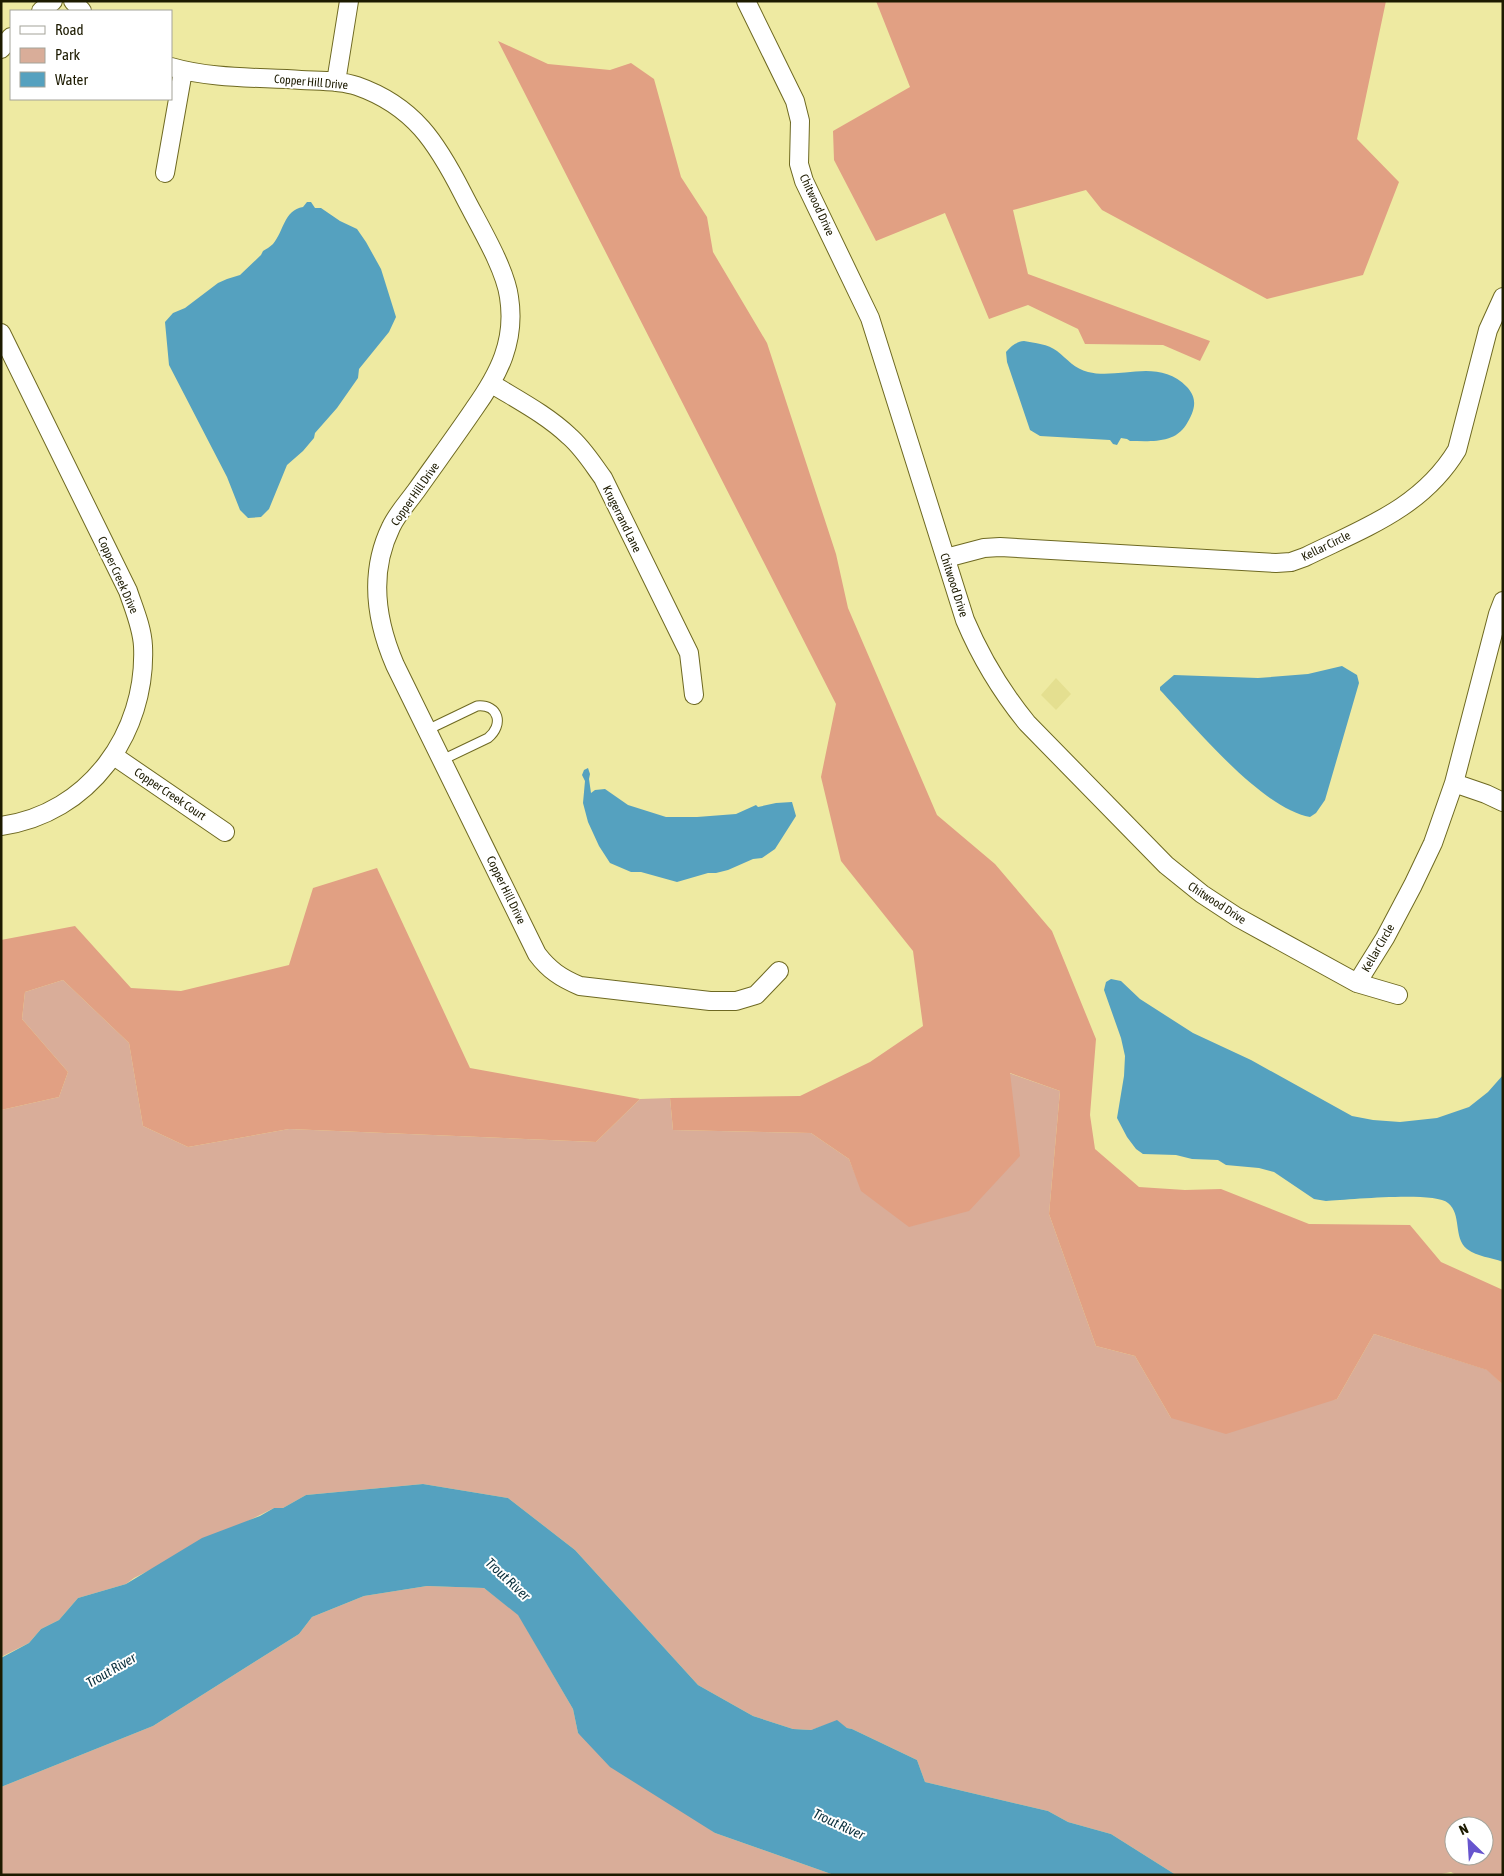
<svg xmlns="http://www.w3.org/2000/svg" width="1504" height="1876" viewBox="0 0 1504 1876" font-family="'Asap Condensed',sans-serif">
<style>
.built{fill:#e4df90}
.green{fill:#d9ad99;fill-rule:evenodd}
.forest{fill:#e1a083}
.water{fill:#55a1bf}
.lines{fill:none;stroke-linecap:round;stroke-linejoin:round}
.service-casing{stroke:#6e6922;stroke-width:11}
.minor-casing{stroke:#6e6922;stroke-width:20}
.service{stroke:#fff;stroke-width:9}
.minor{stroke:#fff;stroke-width:18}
.labels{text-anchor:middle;stroke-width:4;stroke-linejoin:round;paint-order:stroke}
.street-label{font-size:12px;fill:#1c1a00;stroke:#fff}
.water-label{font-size:14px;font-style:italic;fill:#0c313e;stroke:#fff}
</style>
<rect width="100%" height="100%" fill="#eeeaa2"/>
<!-- built -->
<path class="built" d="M1056 678 1071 694 1056 710 1041 695Z"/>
<!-- green -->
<path class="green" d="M63 980 129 1043 143 1126 188 1147 289 1129 596 1142 640 1099 670 1098 673 1130 811 1133 849 1159 862 1191 1009 1073 1060 1091 1049 1214 1096 1346 1135 1356 1171 1418 1337 1399 1374 1334 1488 1370 1503 1385V1875H1456L1451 1872 1437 1875H1176L1111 1834 1068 1822 1048 1811 925 1782 917 1760 852 1729 847 1728 837 1721 811 1730 793 1729 753 1716 698 1685 575 1550 508 1498 423 1484 306 1495 283 1508H274L134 1578 126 1584 78 1598 59 1620 41 1629 29 1643 1 1657V1110L59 1097 68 1072 22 1019 25 992ZM1454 1826H1484V1856H1454Z
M427 1586 484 1588 518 1614 573 1709 578 1733 715 1833 834 1875H1V1787L153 1726 299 1634 312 1617 364 1596Z"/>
<!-- forest -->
<path class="forest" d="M876 1H1386L1357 139 1399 182 1363 275 1267 299 1102 210 1086 190 1013 210 1028 274 1210 341 1200 361 1163 345 1085 344 1078 329 1028 305 989 319 945 213 876 241 834 160 833 131 910 87Z
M498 41 548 64 610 70 631 63 654 79 681 177 707 217 713 252 767 343 836 554 848 608 937 815 995 864 1052 931 1096 1039 1090 1115 1095 1149 1139 1187 1185 1190 1221 1189 1309 1224 1410 1225 1441 1262 1503 1290V1385L1487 1370 1374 1334 1337 1399 1226 1434 1171 1418 1135 1356 1096 1346 1049 1214 1060 1091 1010 1073 1020 1156 969 1211 909 1227 861 1191 849 1159 811 1133 673 1130 670 1098 800 1096 870 1062 923 1026 913 951 841 861 821 777 836 704Z
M377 868 470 1068 640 1099 596 1142 289 1129 188 1147 143 1126 129 1043 63 980 25 992 22 1019 68 1072 59 1097 1 1110V940L75 926 131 988 181 991 289 965 313 888Z"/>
<!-- water -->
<path class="water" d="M307 202H311L315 208H321L340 221 357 229 366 242 381 269 396 317 389 332 359 369 358 378 337 408 315 433 314 438 303 451 287 465 269 509 261 517 248 518 240 510 227 477 169 365 165 322 173 313 185 308 218 283 227 279 240 275 261 255 263 251C266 249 270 247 273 244 284 231 284 210 303 207Z
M1024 341C1035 343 1048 344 1057 351 1067 359 1075 369 1088 372 1120 380 1158 357 1187 387 1199 400 1194 412 1186 425 1174 444 1150 441 1130 441L1127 439 1121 438 1117 445 1113 444 1110 440 1040 436 1030 430 1007 362 1006 352C1012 345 1016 342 1024 341Z
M1342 666 1357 675 1359 683 1325 800 1316 813 1310 817C1261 808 1195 727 1160 690V687L1174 675 1258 678 1308 674Z
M588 768 590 774 589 779 591 793 595 790 605 789 628 805 666 817H697L736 814 756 805 758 807 776 803 792 802 796 816 775 849 762 858 753 859 728 870 716 873H708L677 882 641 872H631L610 863 599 846 588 822 583 803 585 781 582 775 584 770Z
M1111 979 1121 981 1140 999 1193 1033 1251 1060 1352 1116 1373 1120 1400 1122 1437 1118 1469 1107 1488 1092 1503 1075V1262C1490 1257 1478 1257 1467 1249 1453 1238 1462 1214 1448 1203 1434 1191 1348 1200 1326 1201L1314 1199 1274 1172 1259 1168 1226 1165 1218 1160 1192 1159 1176 1155 1143 1154 1136 1149 1127 1137 1117 1118 1124 1076 1125 1056 1121 1038 1104 990 1106 982Z
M423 1484 508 1498 575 1550 698 1685 753 1716 793 1729 811 1730 837 1720 847 1728 852 1729 917 1760 925 1782 1048 1811 1068 1822 1111 1834 1176 1875H834L715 1833 610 1767 578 1733 573 1709 518 1615 484 1588 427 1586 364 1596 312 1617 299 1634 153 1726 1 1787V1658L29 1643 41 1629 59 1620 78 1598 126 1584 202 1538 260 1516 274 1508H283L306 1495Z"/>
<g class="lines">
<defs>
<path id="service" d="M427 730 477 706C499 704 504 725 488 738L442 760"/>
<path id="minor" d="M73 1 82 11
M746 1 795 101 800 121 799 164 804 181 870 318 965 620C981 658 1001 691 1027 723L1166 865 1202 894 1237 917 1357 983 1398 995
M41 11 53 1
M1 49 11 37
M171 67C212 79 258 77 301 80 319 81 339 80 357 86 414 106 437 143 463 194 477 222 505 267 509 297 516 341 499 374 474 409 455 437 435 464 416 491 408 502 397 514 391 527 369 572 376 621 395 665L537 954C549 970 561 978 580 986L710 1001H736L756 995 779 971
M336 82 349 1
M165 173 183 71
M1 333 128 591C134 609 142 627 143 646 147 733 89 814 1 826
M492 384C518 400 547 415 569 436 583 448 592 463 603 478L689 653 694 695
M946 558 984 548 1000 547 1276 563 1291 562 1305 557C1364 528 1422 508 1457 450L1488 330 1503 297
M114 756 225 832
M1454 783 1486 794 1503 802
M1357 983 1385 938 1413 885 1433 843 1454 783 1498 614 1503 601"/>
</defs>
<!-- service casing -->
<use href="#service" class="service-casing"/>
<!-- minor casing -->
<use href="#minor" class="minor-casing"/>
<!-- service -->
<use href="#service" class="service"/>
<!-- minor -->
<use href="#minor" class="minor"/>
</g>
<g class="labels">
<!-- street labels -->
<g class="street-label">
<text transform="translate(311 82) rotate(5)" y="4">Copper Hill Drive</text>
<text transform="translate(817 205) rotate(65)" y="4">Chitwood Drive</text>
<text transform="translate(415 494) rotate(-55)" y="4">Copper Hill Drive</text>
<text transform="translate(622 519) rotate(64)" y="4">Krugerrand Lane</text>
<text transform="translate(1326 546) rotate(-26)" y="4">Kellar Circle</text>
<text transform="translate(118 575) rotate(66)" y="4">Copper Creek Drive</text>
<text transform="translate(954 585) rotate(72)" y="4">Chitwood Drive</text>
<text transform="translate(170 794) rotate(34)" y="4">Copper Creek Court</text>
<text transform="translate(506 890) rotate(64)" y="4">Copper Hill Drive</text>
<text transform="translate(1217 903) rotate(33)" y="4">Chitwood Drive</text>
<text transform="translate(1378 948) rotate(-60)" y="4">Kellar Circle</text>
</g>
<!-- water labels -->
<g class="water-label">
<text transform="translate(508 1579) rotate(43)" y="5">Trout River</text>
<text transform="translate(111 1670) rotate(-30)" y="5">Trout River</text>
<text transform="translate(839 1824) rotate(25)" y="5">Trout River</text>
</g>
</g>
<!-- border -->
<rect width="1504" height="1876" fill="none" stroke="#1c1a00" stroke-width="5"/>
<!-- legend -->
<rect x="10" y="10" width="162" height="90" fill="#ffffff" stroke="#a4a399"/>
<rect x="20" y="26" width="25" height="8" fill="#ffffff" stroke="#a4a399"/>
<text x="55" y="35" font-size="15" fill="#1c1a00">Road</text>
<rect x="20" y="48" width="25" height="15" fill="#d9ad99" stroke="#a4a399"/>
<text x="55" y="60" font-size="15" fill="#1c1a00">Park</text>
<rect x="20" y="72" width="25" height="15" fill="#55a1bf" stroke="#a4a399"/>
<text x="55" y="85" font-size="15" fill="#1c1a00">Water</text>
<!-- north arrow -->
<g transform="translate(1469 1841) rotate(335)"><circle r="24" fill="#ffffff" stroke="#a4a399"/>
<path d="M0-4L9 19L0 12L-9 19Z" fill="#6755ce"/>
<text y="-8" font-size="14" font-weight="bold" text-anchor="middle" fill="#1c1a00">N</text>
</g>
</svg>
